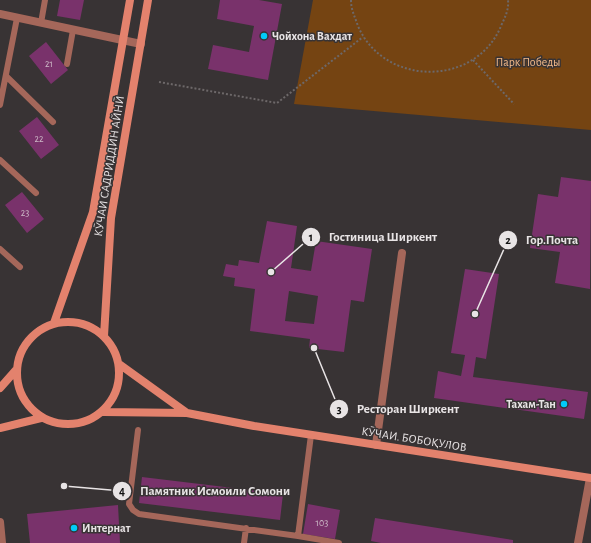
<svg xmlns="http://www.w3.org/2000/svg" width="591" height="543" viewBox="0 0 591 543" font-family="'Alegreya Sans',sans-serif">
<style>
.green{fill:#754412}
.building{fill:#79326b;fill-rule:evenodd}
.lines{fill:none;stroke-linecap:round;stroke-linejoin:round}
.path{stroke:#6d6869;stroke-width:2;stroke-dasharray:2 2;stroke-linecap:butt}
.lane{stroke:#a5675a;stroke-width:6}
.street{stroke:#a5675a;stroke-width:8}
.secondary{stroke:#e3826d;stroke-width:8}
.poi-dot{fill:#01cbf9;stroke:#383334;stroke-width:1.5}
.labels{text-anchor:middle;stroke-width:3;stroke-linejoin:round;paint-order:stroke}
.number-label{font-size:10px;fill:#ccb8c6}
.poi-label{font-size:12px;font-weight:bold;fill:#e8e4e5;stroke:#383334;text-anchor:start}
.park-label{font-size:12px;fill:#f3b989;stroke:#383334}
.street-label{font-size:12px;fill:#e8e4e5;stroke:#383334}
.leader{fill:none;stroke:#e8e4e5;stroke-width:1.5}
.callout-dot{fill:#e8e4e5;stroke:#383334;stroke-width:1.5}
.mark-label{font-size:12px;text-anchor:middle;font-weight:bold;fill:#111}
.callout-label{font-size:13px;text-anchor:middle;font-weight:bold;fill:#e8e4e5;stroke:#383334;stroke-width:3;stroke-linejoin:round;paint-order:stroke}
</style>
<rect width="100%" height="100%" fill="#383334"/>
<!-- green -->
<path class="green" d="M313 0H591V130L294 104Z"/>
<!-- building -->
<path class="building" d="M60 0H84L80 20 57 16Z
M220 0H259L282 4 268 80 208 69 213 45 249 52 254 26 217 19Z
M46 42 68 70 51 84 29 56Z
M37 117 59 145 41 159 19 131Z
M561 177 591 181 590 289 555 283 560 252 530 248 538 194 558 197Z
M22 192 44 219 27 233 5 205Z
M267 221 297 226 291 268 311 271 316 241 372 249 364 302 351 300 344 352 309 348 310 339 250 331 255 289 234 286 235 278 223 276 226 264 238 266 239 260 259 263ZM289 291 318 296 314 324 285 321Z
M465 269 499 274 486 359 476 357 473 377 588 392 584 419 434 398 438 371 461 376 465 355 451 353Z
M142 477 283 494 280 520 139 503Z
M308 504 340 510 335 539 303 534Z
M118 505 120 543H30L27 514Z
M375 518 513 540V543H381L371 541Z"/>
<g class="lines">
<!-- path -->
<path class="path" d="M351 0C351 10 355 17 358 26 384 87 476 87 501 26 505 17 509 10 508 0
M473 60 514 104
M159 82 277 103 363 37"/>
<!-- lane -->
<path class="lane" d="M41 23 45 0
M67 64 73 30
M6 76 53 122
M0 105 17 18
M0 160 36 193
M0 249 20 267
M138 430 129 504 133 510 139 514 298 536
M311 435 298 536 339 543
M244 543 246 528"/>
<!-- street -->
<path class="street" d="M0 14 141 44
M376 445 402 253
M0 522 2 543
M578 543 590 478"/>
<!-- secondary -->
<path class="secondary" d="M17 373a51 51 0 1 1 102 0a51 51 0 1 1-102 0Z
M54 323 93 212 130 0
M104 336 111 218 148 0
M0 388 16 370
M104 412 187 413 119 364
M187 413 254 426 591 478
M0 428 41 418"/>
</g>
<!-- markers -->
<g class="poi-dot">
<circle cx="264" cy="36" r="4"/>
<circle cx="564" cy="404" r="4"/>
<circle cx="74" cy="528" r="4"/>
</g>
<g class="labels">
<!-- number labels -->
<g class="number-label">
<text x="49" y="67">21</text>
<text x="39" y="142">22</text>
<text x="25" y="216">23</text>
<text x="322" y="526">103</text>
</g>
<!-- poi labels -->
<g class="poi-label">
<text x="272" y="40">Чойхона Вахдат</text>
<text x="556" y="408" text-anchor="end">Тахам-Тан</text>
<text x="82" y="532">Интернат</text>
</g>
<!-- park labels -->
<g class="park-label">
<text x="528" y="66">Парк Победы</text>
</g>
<!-- street labels -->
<g class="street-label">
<text transform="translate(109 166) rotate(-81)" y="4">КӮЧАИ САДРИДДИН АЙНӢ</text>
<text transform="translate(414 439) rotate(9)" y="4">КӮЧАИ. БОБОҚУЛОВ</text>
</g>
</g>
<!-- callouts -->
<path class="leader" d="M271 272L311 237M475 314L508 240M314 348L339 409M64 486L122 491"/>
<g class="callout-dot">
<circle cx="271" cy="272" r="4"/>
<circle cx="475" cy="314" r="4"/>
<circle cx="314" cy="348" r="4"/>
<circle cx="64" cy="486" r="4"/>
<circle cx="311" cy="237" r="10"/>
<circle cx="508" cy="240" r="10"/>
<circle cx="339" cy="409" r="10"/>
<circle cx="122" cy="491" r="10"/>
</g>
<g class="mark-label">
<text x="311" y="241">1</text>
<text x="508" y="244">2</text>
<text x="339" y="413">3</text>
<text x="122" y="495">4</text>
</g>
<g class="callout-label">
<text x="383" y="241">Гостиница Ширкент</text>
<text x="552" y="244">Гор.Почта</text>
<text x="408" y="413">Ресторан Ширкент</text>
<text x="215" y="495">Памятник Исмоили Сомони</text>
</g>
</svg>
